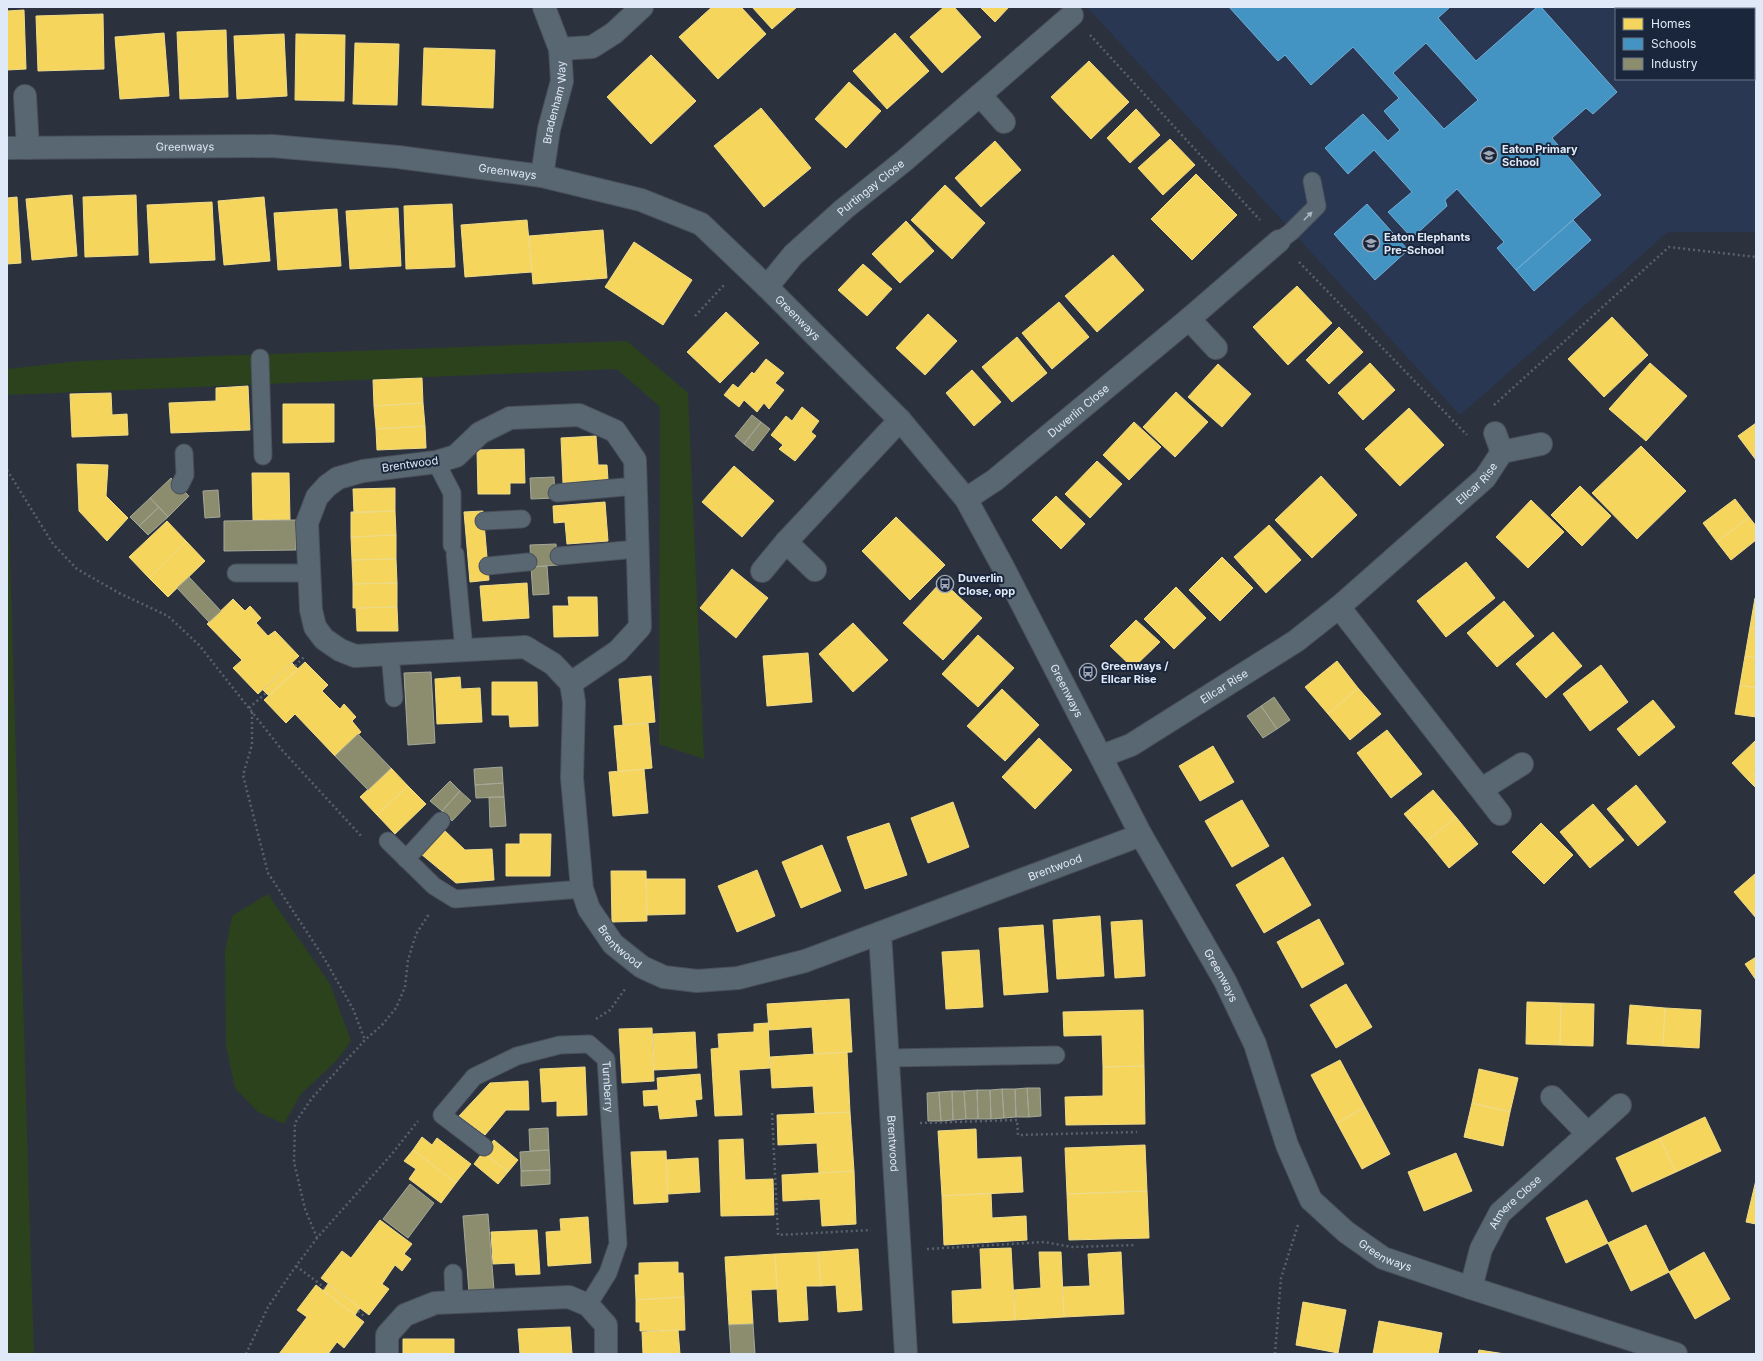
<svg xmlns="http://www.w3.org/2000/svg" width="1763" height="1361" viewBox="0 0 1763 1361" font-family="Inter,sans-serif">
<style>
.built{fill:#293752;fill-rule:evenodd}
.green{fill:#2c421c}
.homes{fill:#f6d55c;stroke:#efdb8a}
.schools{fill:#4393c3;stroke:#72add3;fill-rule:evenodd}
.industry{fill:#8c8c6e;stroke:#a5a897}
.lines{fill:none;stroke-linecap:round;stroke-linejoin:round}
.service-casing{stroke:#4a505a;stroke-width:19}
.minor-casing{stroke:#4a505a;stroke-width:24}
.path{stroke:#58626c;stroke-width:2.5;stroke-dasharray:2 3;stroke-linecap:butt}
.service{stroke:#586772;stroke-width:17}
.minor{stroke:#586772;stroke-width:22}
.oneway{fill:#aab5c2}
.labels{text-anchor:middle;stroke-width:4;stroke-linejoin:round;paint-order:stroke}
.street-label{font-size:11px;fill:#e0e9f7;stroke:#1a263b}
.poi-label{font-size:11px;font-weight:bold;fill:#e0e9f7;stroke:#1a263b;text-anchor:start}
</style>
<rect width="100%" height="100%" fill="#2b323e"/>
<!-- built -->
<path class="built" d="M1087 7H1756V232H1668L1460 415ZM1616 9H1754V79H1616Z"/>
<!-- green -->
<path class="green" d="M627 341 688 393 704 759 659 744 660 407 617 369 7 395V369L80 361Z
M7 453 30 1235 34 1354H7Z
M268 894 330 984 351 1041 336 1061 300 1095 284 1124 258 1112 235 1088 226 1045 225 952 232 916Z"/>
<!-- homes -->
<path class="homes" d="M712 7H741L766 34 718 79 679 37Z
M752 7H797L772 29Z
M944 7H954L981 37 942 73 910 37Z
M980 7H1009L995 22Z
M24 10 26 69 7 70V11Z
M103 14 104 69 38 71 36 16Z
M226 30 228 97 180 99 177 32Z
M164 33 169 96 120 99 115 37Z
M895 33 929 71 887 109 853 71Z
M284 34 287 96 237 99 234 36Z
M296 34 345 35 344 101 295 100Z
M355 43 399 44 397 105 353 104Z
M424 48 495 50 493 108 422 105Z
M651 55 696 101 651 144 607 97Z
M1089 61 1129 102 1091 139 1051 97Z
M849 82 881 111 846 148 815 119Z
M761 108 811 168 764 207 714 146Z
M1136 109 1160 135 1130 163 1107 138Z
M1170 139 1195 165 1163 195 1138 168Z
M995 141 1021 170 981 207 955 178Z
M1196 174 1237 215 1192 260 1151 219Z
M945 185 985 223 952 259 911 220Z
M72 195 77 256 32 260 26 199Z
M136 195 138 255 85 257 83 197Z
M17 197 21 263 7 264V198Z
M264 197 270 261 224 265 218 201Z
M212 202 215 260 150 263 147 205Z
M452 204 455 267 406 269 404 206Z
M398 208 401 266 350 269 346 211Z
M337 209 341 266 278 270 274 213Z
M527 220 532 272 465 277 461 225Z
M906 221 934 251 900 283 872 254Z
M603 230 607 278 533 284 529 236Z
M634 242 692 280 663 325 605 287Z
M1113 255 1144 290 1097 332 1065 296Z
M863 264 892 289 867 316 838 290Z
M1297 286 1332 323 1288 365 1253 327Z
M1059 302 1089 337 1052 369 1022 333Z
M726 312 759 343 720 383 687 352Z
M928 314 957 341 925 375 896 348Z
M1612 317 1648 355 1604 397 1568 359Z
M1339 327 1363 352 1329 384 1306 360Z
M1017 337 1047 373 1012 402 982 367Z
M766 359 784 373 775 383 784 390 769 409 764 403 757 412 744 400 739 407 724 395 733 384 738 388 752 372 754 374Z
M1370 363 1395 390 1363 420 1338 393Z
M1650 363 1687 396 1646 441 1609 409Z
M1218 364 1251 394 1222 427 1188 397Z
M972 370 1001 402 974 426 946 393Z
M422 378 423 403 374 406 373 380Z
M248 386 250 430 171 433 169 403 216 401V388Z
M1176 392 1208 422 1175 457 1143 427Z
M111 393 112 415 127 414 128 435 72 437 70 394Z
M423 403 425 426 376 429 374 406Z
M283 404H334V442L283 443Z
M802 407 819 421 811 432 816 436 795 461 779 449 783 445 771 435 786 416 792 421Z
M1409 408 1444 445 1400 486 1365 449Z
M1134 422 1161 447 1129 480 1103 455Z
M1756 423V460L1738 436Z
M425 426 426 448 377 450 376 429Z
M596 436 598 465H607L608 480 563 483 561 438Z
M1641 446 1686 491 1637 539 1592 493Z
M524 449 525 483H510V494H478L477 450Z
M1097 461 1122 484 1090 518 1065 494Z
M77 464 108 465 106 496 128 518 107 541 79 511Z
M734 466 774 501 742 537 702 502Z
M252 473H289L290 520H253Z
M1321 476 1357 515 1312 558 1275 520Z
M1580 486 1611 516 1582 546 1551 515Z
M395 488V511L354 513 353 489Z
M1056 496 1085 524 1061 549 1032 520Z
M1735 499 1749 517 1717 542 1703 523Z
M1531 500 1564 532 1528 568 1496 537Z
M605 502 608 541 567 544 565 522 554 523 553 506Z
M395 511 396 535 351 537V512Z
M483 511 489 580 470 582 464 512Z
M896 517 945 565 910 600 862 551Z
M1749 517 1756 526V540L1731 560 1717 542Z
M167 521 186 541 149 578 129 557Z
M1269 525 1301 560 1266 593 1234 557Z
M396 535V559L352 560 351 537Z
M186 541 205 561 168 597 149 578Z
M1222 557 1253 588 1220 621 1189 590Z
M396 559 397 583 353 584 352 560Z
M1466 562 1495 598 1446 637 1417 601Z
M732 569 768 598 736 638 700 608Z
M942 581 982 618 943 660 903 623Z
M397 583V607L353 608V584Z
M527 583 529 618 483 621 480 586Z
M1176 587 1206 618 1174 649 1144 619Z
M568 597H597L598 636 554 637 553 606H569Z
M1755 598H1756V628L1750 627Z
M233 599 245 611 250 606 261 618 256 623 268 636 275 631 299 656 258 694 233 668 242 660 207 624Z
M1504 601 1534 636 1497 667 1467 633Z
M397 607 398 631H357L356 608Z
M1136 620 1160 642 1133 668 1110 646Z
M853 623 888 660 853 692 819 654Z
M1750 627 1756 628V658L1745 656Z
M1553 632 1582 666 1546 698 1516 664Z
M978 635 1014 668 978 707 942 674Z
M808 653 812 702 767 706 763 656Z
M1745 656 1756 658V688L1740 685Z
M1337 661 1358 688 1328 714 1305 687Z
M305 662 328 685 322 691 340 709 344 704 356 717 352 721 361 732 335 756 295 714 286 723 264 700Z
M292 663 298 669 269 696 263 690Z
M1601 665 1628 702 1590 731 1563 694Z
M651 676 655 722 623 725 619 679Z
M460 677 461 689 480 688 482 722 437 724 435 679Z
M492 682H537L538 726 510 727 509 715H492Z
M1740 685 1756 688V717L1735 714Z
M1358 688 1381 714 1350 740 1328 714Z
M1002 689 1039 725 1005 761 967 726Z
M1653 700 1675 727 1639 756 1617 729Z
M648 723 652 768 618 772 614 726Z
M1387 730 1422 774 1391 798 1357 753Z
M1039 738 1072 770 1035 809 1002 777Z
M1756 740V772L1748 780 1732 763Z
M1213 746 1234 782 1200 801 1179 766Z
M391 768 408 786 377 815 360 797Z
M644 769 648 813 613 816 609 772Z
M1756 772V788L1748 780Z
M1636 785 1666 822 1638 846 1607 809Z
M408 786 426 804 395 834 377 815Z
M1433 790 1456 817 1427 841 1404 814Z
M1242 800 1269 846 1232 867 1205 821Z
M953 802 969 847 928 863 911 818Z
M1593 804 1624 840 1590 868 1560 832Z
M1456 817 1478 844 1449 868 1427 841Z
M889 823 907 875 865 889 847 837Z
M1541 823 1573 855 1544 884 1512 852Z
M443 829 465 850 492 849 494 880 456 883 421 854Z
M520 834H551L550 876H506V844H520Z
M822 845 841 891 801 908 782 862Z
M1283 857 1311 905 1264 933 1236 885Z
M757 870 775 916 737 932 718 886Z
M611 871H646L647 921 612 922Z
M1756 873V918L1734 892Z
M646 879H685V914L647 915Z
M1100 916 1104 976 1057 979 1053 920Z
M1319 919 1344 964 1302 988 1277 942Z
M1142 920 1145 976 1115 978 1111 922Z
M1043 925 1048 992 1004 995 999 928Z
M979 950 983 1007 946 1009 942 952Z
M1756 957V980L1745 964Z
M1346 984 1372 1027 1336 1048 1310 1005Z
M849 999 852 1052 814 1054 812 1027 769 1030 767 1004Z
M1527 1002 1561 1003 1560 1045 1526 1044Z
M1561 1003 1594 1004 1593 1046 1560 1045Z
M1630 1005 1665 1008 1663 1046 1627 1044Z
M1665 1008 1701 1010 1699 1048 1663 1046Z
M1143 1010 1144 1066 1103 1067 1102 1035 1064 1036 1063 1012Z
M768 1023 770 1068 739 1070 742 1115 715 1116 711 1049 719 1048 718 1034 754 1032V1024Z
M652 1028 654 1081 622 1083 619 1029Z
M695 1032 697 1068 654 1070 653 1034Z
M847 1052 850 1112 815 1114 813 1086 772 1088 770 1057Z
M1340 1060 1365 1107 1337 1123 1311 1075Z
M1144 1066 1145 1124 1066 1125 1065 1097 1103 1096V1067Z
M585 1067 587 1115 557 1116V1101L542 1102 540 1069Z
M1479 1069 1518 1078 1510 1112 1472 1103Z
M700 1074 702 1099 695 1100 697 1116 660 1119 658 1105 644 1106 643 1091 658 1090 657 1078Z
M528 1081 529 1110H506L485 1135 459 1116 490 1083Z
M1472 1103 1510 1112 1503 1146 1464 1137Z
M1365 1107 1390 1154 1362 1169 1337 1123Z
M850 1112 854 1171 819 1173 817 1143 778 1145 777 1115Z
M1705 1117 1721 1151 1676 1172 1660 1138Z
M976 1129 977 1159 1021 1157 1023 1192 942 1196 938 1131Z
M422 1137 432 1145 437 1138 471 1164 456 1183 413 1150Z
M1660 1138 1676 1172 1632 1192 1616 1158Z
M743 1139 745 1180 773 1179 774 1215 721 1216 719 1140Z
M494 1140 518 1160 508 1172 483 1152Z
M1145 1145 1147 1191 1067 1194 1065 1148Z
M413 1150 456 1183 441 1203 409 1179 416 1169 404 1161Z
M666 1151 668 1202 634 1204 631 1152Z
M483 1152 508 1172 498 1184 474 1164Z
M1456 1153 1472 1191 1424 1211 1408 1172Z
M698 1158 700 1192 668 1194 666 1160Z
M854 1171 856 1224 822 1226 820 1199 783 1201 782 1175Z
M1756 1180V1224L1746 1222Z
M1147 1191 1149 1238 1069 1240 1067 1194Z
M991 1193 992 1218 1026 1216 1027 1240 944 1245 942 1196Z
M1587 1200 1608 1243 1566 1263 1546 1218Z
M588 1217 591 1263 548 1266 546 1232 561 1231 560 1219Z
M380 1220 412 1244 404 1254 411 1259 402 1271 395 1265 382 1284 389 1289 369 1315 321 1278 342 1251 351 1258Z
M1646 1225 1669 1272 1631 1291 1608 1243Z
M537 1230 540 1274 516 1275 515 1263 493 1264 491 1232Z
M1011 1248 1015 1320 953 1323 952 1291 982 1289 980 1249Z
M858 1249 862 1310 838 1312 836 1285 821 1286 818 1252Z
M818 1252 821 1286H806L808 1320 779 1322 775 1254Z
M1039 1252H1061L1064 1317 1015 1320 1014 1290 1041 1288Z
M1121 1252 1124 1314 1064 1317 1063 1287 1090 1286 1088 1254Z
M1704 1252 1730 1299 1695 1319 1669 1272Z
M775 1254 777 1289 751 1290 753 1324 729 1325 725 1257Z
M678 1262V1273H683L684 1297 636 1300 635 1275H639V1263Z
M328 1284 360 1308 355 1315 323 1291Z
M316 1285 364 1322 344 1348 337 1342 328 1354H279L307 1317 297 1310Z
M684 1297 685 1330 640 1331V1322H636V1300Z
M1303 1302 1346 1310 1338 1353 1296 1345Z
M1379 1321 1442 1333 1438 1354H1373Z
M570 1327 572 1354H520L518 1329Z
M678 1330 680 1354H643L642 1332Z
M403 1339H454V1354H403Z
M1479 1350 1505 1354H1478Z"/>
<!-- schools -->
<path class="schools" d="M1229 7H1450L1438 18 1476 61 1537 7H1541L1617 92 1593 114 1586 108 1552 138 1601 195 1516 270 1497 248 1504 242 1457 189 1445 200 1447 206 1412 238 1388 212 1412 192 1374 150 1348 174 1325 148 1363 114 1388 141 1400 130 1384 111 1399 98 1353 47 1311 85 1285 55 1278 61ZM1426 43 1478 100 1444 129 1393 73Z
M1367 204 1408 250 1375 280 1334 234Z
M1573 220 1591 240 1534 291 1516 270Z"/>
<!-- industry -->
<path class="industry" d="M752 415 761 422 744 444 735 436Z
M761 422 770 429 753 451 744 444Z
M554 477 555 498 531 499 530 478Z
M171 478 189 496 168 517 150 498Z
M218 490 220 517 205 518 203 491Z
M150 498 159 507 139 526 130 517Z
M159 507 168 517 148 535 139 526Z
M296 520V550L224 551V521Z
M556 544 558 565 531 567 530 545Z
M547 566 549 594 533 595 531 567Z
M189 577 221 611 209 622 177 588Z
M431 672 435 743 408 745 404 673Z
M1274 697 1290 720 1277 729 1261 706Z
M1261 706 1277 729 1263 738 1247 716Z
M358 734 391 768 368 790 335 756Z
M502 767 503 783 475 785 474 769Z
M450 781 460 791 442 811 430 801Z
M503 783 504 797 476 798 475 785Z
M460 791 471 801 452 821 442 811Z
M489 797H504L506 826 490 827Z
M1027 1088H1040L1041 1116 1029 1117Z
M1027 1088 1029 1117H1016L1015 1089Z
M1002 1089 1004 1118 991 1119 990 1090Z
M1002 1089H1015L1016 1117 1004 1118Z
M977 1090 978 1119H966L964 1091Z
M977 1090H990L991 1119H978Z
M952 1091 953 1120 941 1121 939 1092Z
M952 1091H964L966 1119 953 1120Z
M939 1092 941 1121H928L927 1093Z
M548 1128 549 1150 530 1151 529 1129Z
M549 1150 550 1170 521 1171 520 1152Z
M550 1170V1184L521 1186V1171Z
M410 1184 434 1203 408 1238 383 1219Z
M488 1214 494 1290 469 1292 463 1216Z
M753 1324 755 1354H731L729 1325Z"/>
<g class="lines">
<defs>
<g id="service">
<path d="M1279 241 1291 232 1317 206 1312 181"/>
<path d="M260 358 263 456"/>
<path d="M436 462 452 493V545"/>
<path d="M180 485 185 475 184 453"/>
<path d="M557 493 636 486"/>
<path d="M484 521 522 519"/>
<path d="M455 554 464 650"/>
<path d="M559 556 637 549"/>
<path d="M488 566 528 562"/>
<path d="M236 573H309"/>
<path d="M390 654 394 698"/>
<path d="M388 841 434 886 455 899 582 889"/>
<path d="M406 859 441 821"/>
<path d="M888 1058 1056 1055"/>
<path id="s1" d="M484 1147 442 1115 474 1077 517 1056 560 1045 589 1044 606 1059 618 1244 608 1273 588 1305"/>
<path d="M453 1273 454 1302"/>
</g>
<g id="minor">
<path d="M560 49 592 47 614 33 642 7"/>
<path d="M980 95 1004 122"/>
<path d="M25 96 28 148"/>
<path id="s2" d="M7 148 272 146 398 157 542 176 641 200 701 224 767 287 900 420 966 499 1002 565 1141 835 1225 981 1255 1044 1287 1145 1311 1200 1346 1232 1383 1258 1471 1288 1676 1354"/>
<path id="s3" d="M542 176 549 129 562 81 560 49 544 7"/>
<path id="s4" d="M767 287 793 255 844 209 905 160 1072 15"/>
<path d="M1189 319 1216 348"/>
<path d="M579 415 615 431 635 460 640 627 618 651 571 683 553 664 525 647 355 656 340 650 324 639 315 627 311 610 307 523 317 497 327 486 338 478 363 471 436 462 456 456 480 433 510 418Z"/>
<path d="M1495 433 1502 452"/>
<path id="s5" d="M966 499 995 480 1189 319 1279 241"/>
<path d="M786 542 815 570"/>
<path d="M762 571 786 542 900 420"/>
<path d="M1339 607 1500 814"/>
<path id="s6" d="M571 683 574 702 572 778 582 889 589 909 613 944 642 967 664 977 697 981 738 978 805 961 1141 835"/>
<path id="s7" d="M1102 756 1131 745 1296 641 1339 607 1485 478 1502 452 1541 444"/>
<path d="M1482 789 1522 764"/>
<path id="s8" d="M880 933 906 1354"/>
<path d="M1552 1097 1587 1133"/>
<path id="s9" d="M1471 1288 1481 1249 1500 1213 1620 1105"/>
<path d="M387 1354V1335L405 1315 435 1303 569 1297 588 1305 606 1325V1354"/>
</g>
</defs>
<!-- service casing -->
<use href="#service" class="service-casing"/>
<!-- minor casing -->
<use href="#minor" class="minor-casing"/>
<!-- path -->
<path class="path" d="M1090 35 1260 220
M1299 262 1467 435
M695 316 724 285
M1494 405 1669 247 1756 257
M7 470 53 544 77 569 119 593 168 616 199 645 282 750 362 837
M295 666 304 657
M249 708 266 693
M252 712V745L243 775 268 873 324 958 353 1009 365 1040
M596 1019 610 1010 625 989
M772 1113 778 1235 871 1230
M920 1123 1017 1120 1018 1135 1137 1132
M317 1238 305 1209 294 1162 295 1123 312 1098 365 1040 382 1025 396 1008 405 987 408 960 416 934 429 914
M927 1249 1044 1242 1072 1247 1136 1245
M296 1266 325 1288
M358 1311 365 1317
M246 1354 268 1307 296 1266 317 1238 391 1155 418 1121
M1275 1354 1281 1278 1298 1225"/>
<!-- service -->
<use href="#service" class="service"/>
<!-- minor -->
<use href="#minor" class="minor"/>
</g>
<!-- one-way arrows -->
<defs><path id="oneway-solid" d="M-6-.8H1V-3.2L6.5 0L1 3.2V.8H-6Z"/></defs>
<use class="oneway" href="#oneway-solid" transform="translate(1308 216) rotate(-45)"/>
<!-- icons -->
<defs>
<symbol id="school-ring" viewBox="-11 -11 22 22"><circle r="9.5" fill="#1a263b" stroke="#a1a9b6" stroke-width="1.5"/><path d="M0-5L7-2L0 1L-7-2ZM-4 1L0 2.5L4 1V4Q0 6-4 4Z" fill="#a1a9b6"/></symbol>
<symbol id="bus-ring" viewBox="-11 -11 22 22"><circle r="9.5" fill="#1a263b" stroke="#a1a9b6" stroke-width="1.5"/><path d="M-5-6H5V4H4V6H2V4H-2V6H-4V4H-5ZM-3.5-4V0h7V-4ZM-3.5 1.2v1.5H-2V1.2ZM2 1.2v1.5H3.5V1.2Z" fill="#a1a9b6"/></symbol>
</defs>
<g fill-rule="evenodd">
<use href="#school-ring" x="1479" y="145" width="20" height="20"/>
<use href="#school-ring" x="1361" y="233" width="20" height="20"/>
<use href="#bus-ring" x="935" y="574" width="20" height="20"/>
<use href="#bus-ring" x="1078" y="662" width="20" height="20"/>
</g>
<g class="labels">
<!-- street labels -->
<g class="street-label">
<text dy="4" stroke="none"><textPath href="#s3" startOffset="75">Bradenham Way</textPath></text>
<text dy="4" stroke="none"><textPath href="#s2" startOffset="178">Greenways</textPath></text>
<text dy="4" stroke="none"><textPath href="#s2" startOffset="502">Greenways</textPath></text>
<text dy="4" stroke="none"><textPath href="#s4" startOffset="144">Purtingay Close</textPath></text>
<text dy="4" stroke="none"><textPath href="#s2" startOffset="838">Greenways</textPath></text>
<text dy="4" stroke="none"><textPath href="#s5" startOffset="143">Duverlin Close</textPath></text>
<text transform="translate(410 464) rotate(-8)" y="4">Brentwood</text>
<text dy="4" stroke="none"><textPath href="#s7" startOffset="466">Ellcar Rise</textPath></text>
<text dy="4" stroke="none"><textPath href="#s7" startOffset="141">Ellcar Rise</textPath></text>
<text dy="4" stroke="none"><textPath href="#s2" startOffset="1302">Greenways</textPath></text>
<text dy="4" stroke="none"><textPath href="#s6" startOffset="742">Brentwood</textPath></text>
<text dy="4" stroke="none"><textPath href="#s6" startOffset="277">Brentwood</textPath></text>
<text dy="4" stroke="none"><textPath href="#s2" startOffset="1626">Greenways</textPath></text>
<text dy="4" stroke="none"><textPath href="#s1" startOffset="274">Turnberry</textPath></text>
<text dy="4" stroke="none"><textPath href="#s8" startOffset="211">Brentwood</textPath></text>
<text dy="4" stroke="none"><textPath href="#s9" startOffset="99">Atmere Close</textPath></text>
<text dy="4" stroke="none"><textPath href="#s2" startOffset="1962">Greenways</textPath></text>
</g>
<!-- poi labels -->
<g class="poi-label">
<text x="1502" y="153">Eaton Primary<tspan x="1502" dy="13">School</tspan></text>
<text x="1384" y="241">Eaton Elephants<tspan x="1384" dy="13">Pre-School</tspan></text>
<text x="958" y="582">Duverlin<tspan x="958" dy="13">Close, opp</tspan></text>
<text x="1101" y="670">Greenways /<tspan x="1101" dy="13">Ellcar Rise</tspan></text>
</g>
</g>
<!-- border -->
<rect width="1763" height="1361" fill="none" stroke="#e0e9f7" stroke-width="16"/>
<!-- legend -->
<rect x="1615" y="8" width="140" height="72" fill="#1a263b" stroke="#697486"/>
<rect x="1623" y="18" width="20" height="12" fill="#f6d55c" stroke="#697486"/>
<text x="1651" y="28" font-size="12" fill="#e0e9f7">Homes</text>
<rect x="1623" y="38" width="20" height="12" fill="#4393c3" stroke="#697486"/>
<text x="1651" y="48" font-size="12" fill="#e0e9f7">Schools</text>
<rect x="1623" y="58" width="20" height="12" fill="#8c8c6e" stroke="#697486"/>
<text x="1651" y="68" font-size="12" fill="#e0e9f7">Industry</text>
</svg>
